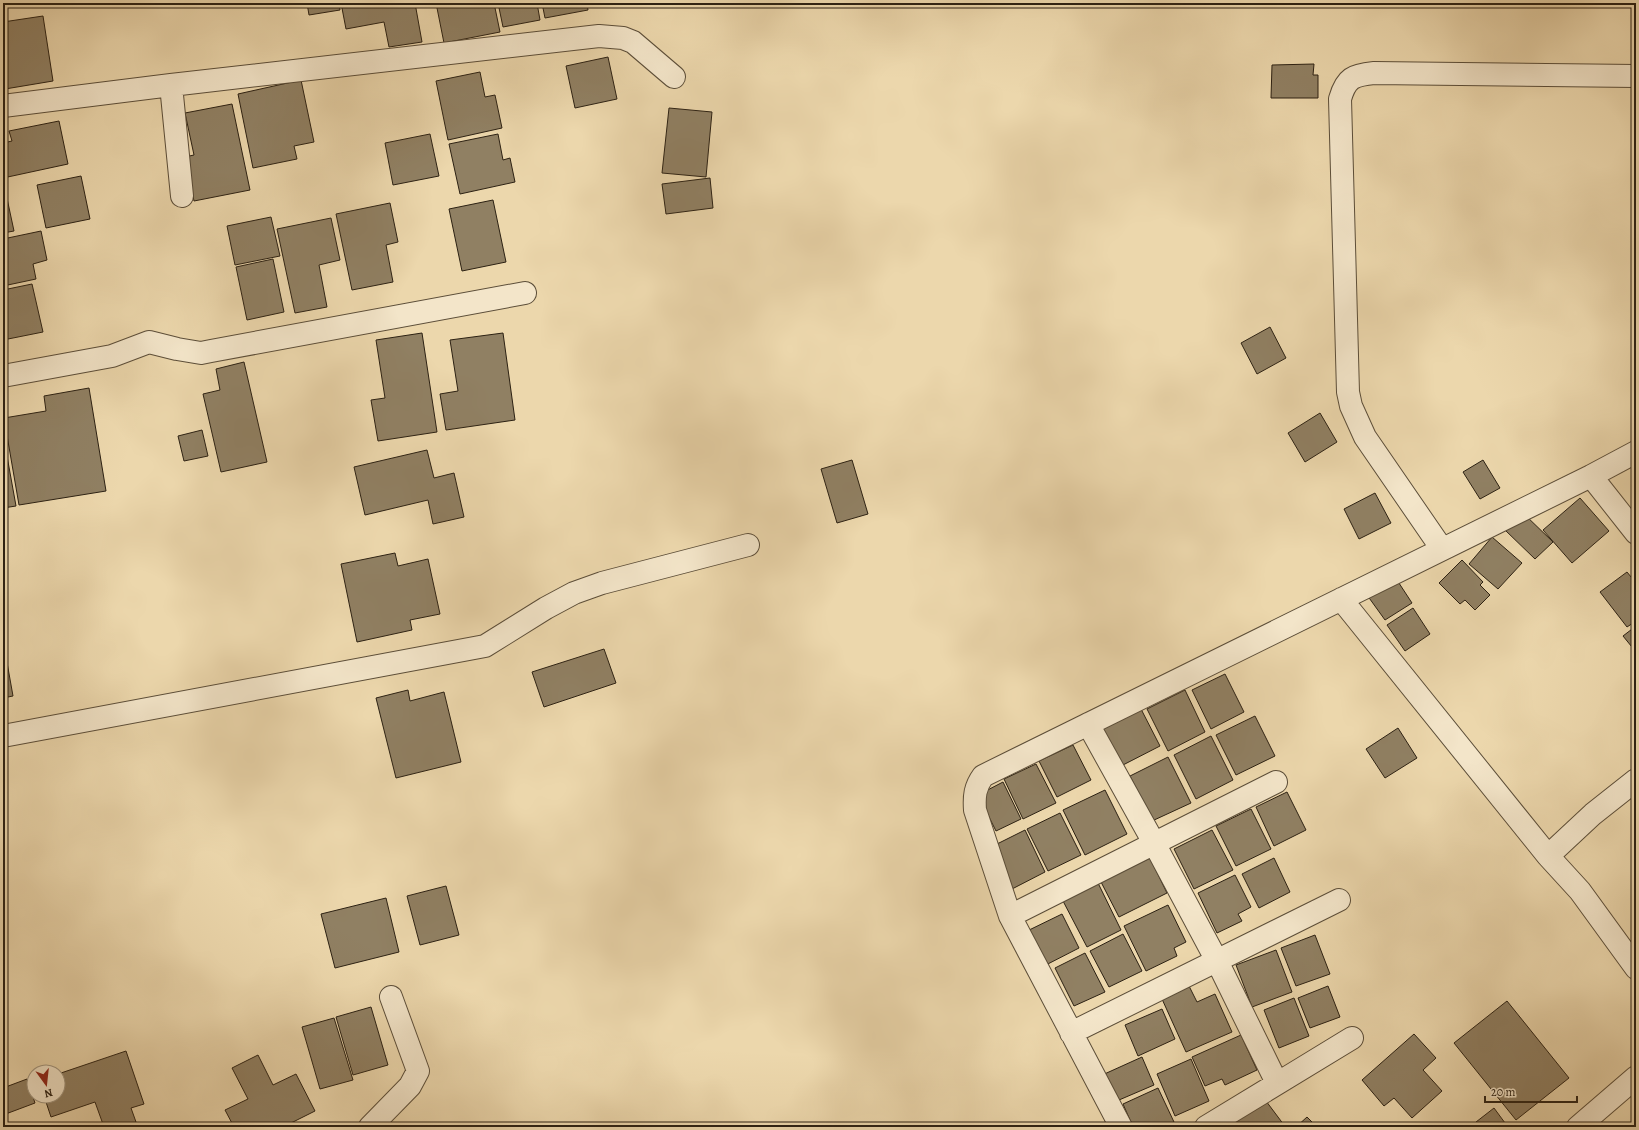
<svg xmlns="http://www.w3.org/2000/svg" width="1639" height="1130" viewBox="0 0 1639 1130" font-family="Alegreya,serif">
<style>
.building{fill:#908063;stroke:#2c2113}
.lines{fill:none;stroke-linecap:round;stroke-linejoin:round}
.minor-casing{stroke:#5c4e39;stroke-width:24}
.minor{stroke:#f3e5c9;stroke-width:22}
</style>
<rect width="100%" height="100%" fill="#ecd7ac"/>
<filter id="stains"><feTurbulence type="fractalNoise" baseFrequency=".005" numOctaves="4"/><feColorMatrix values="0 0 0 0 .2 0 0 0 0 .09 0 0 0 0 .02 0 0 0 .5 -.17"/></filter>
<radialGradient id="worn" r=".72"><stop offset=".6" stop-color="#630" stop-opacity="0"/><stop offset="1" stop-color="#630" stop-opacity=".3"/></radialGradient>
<!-- building -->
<path class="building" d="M307 3H339L340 10 309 15Z
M341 3H415L422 42 389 47 384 22 346 29Z
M436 3H494L500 32 444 43Z
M498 3H537L540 20 503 27Z
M542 3H587L588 10 545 18Z
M43 16 53 81 5 89 3 75V22Z
M608 57 617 99 575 108 566 66Z
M1314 64 1313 75H1318V98H1271L1272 65Z
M480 72 485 97 495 95 502 128 448 140 436 81Z
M301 80 314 142 294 146 297 159 253 168 238 94Z
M232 104 250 190 194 201 185 157 194 155 185 113Z
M669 108 712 112 706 177 662 173Z
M59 121 68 164 3 178V143L12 141 9 131Z
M430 134 439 176 393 185 385 143Z
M498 134 503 160 510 158 515 182 460 194 449 144Z
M81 176 90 219 46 228 37 185Z
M710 178 713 208 666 214 662 184Z
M3 189H5L14 231 3 233Z
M493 200 506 262 462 271 449 209Z
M390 203 398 242 386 245 393 282 352 290 336 214Z
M271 217 280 256 235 265 227 226Z
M331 218 340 260 319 265 327 307 295 313 277 229Z
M41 231 47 260 33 264 36 279 3 286V239Z
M273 259 284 312 247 320 236 267Z
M32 284 43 332 3 340V290Z
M1270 327 1286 358 1257 374 1241 343Z
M422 333 437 432 378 441 371 400 385 398 376 340Z
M503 333 515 420 446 430 440 394 458 391 450 340Z
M244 362 267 462 221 472 203 394 220 390 216 369Z
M89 388 106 491 19 505 4 418 46 411 44 396Z
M1320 413 1337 442 1305 462 1288 433Z
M202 430 208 456 184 461 178 436Z
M3 445H5L16 506 3 508Z
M427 450 434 478 454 473 464 517 433 524 428 500 365 515 354 467Z
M852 460 868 514 837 523 821 469Z
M1483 460 1500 488 1480 499 1463 472Z
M1375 493 1391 523 1359 539 1344 509Z
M1580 498 1609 531 1572 563 1543 530Z
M1522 512 1553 542 1535 559 1505 530Z
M1492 537 1522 563 1498 589 1469 564Z
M395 553 398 566 428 559 440 614 410 620 412 630 357 642 341 564Z
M1462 560 1483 582 1480 585 1490 595 1475 610 1465 600 1460 604 1439 583Z
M1627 572 1636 583V621L1627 627 1600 592Z
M1395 577 1412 603 1385 620 1367 595Z
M1413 608 1430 634 1405 651 1387 625Z
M1636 626V652L1623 636Z
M3 640 13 696 3 698Z
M604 649 616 683 544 707 532 672Z
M1225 674 1244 712 1211 729 1192 690Z
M408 690 410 701 444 692 461 762 396 778 376 698Z
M1185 690 1205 732 1168 751 1147 709Z
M1141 709 1160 746 1121 766 1103 729Z
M1255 716 1275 756 1236 775 1216 735Z
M1398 728 1417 758 1385 778 1366 749Z
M1211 736 1233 780 1196 799 1174 755Z
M1073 745 1091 780 1057 797 1039 761Z
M1168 757 1191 803 1152 821 1130 776Z
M1036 764 1056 803 1023 819 1004 779Z
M1003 782 1021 819 996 831 978 795Z
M1105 790 1127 834 1085 855 1063 810Z
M1287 792 1306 830 1274 846 1256 807Z
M1251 809 1271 849 1236 866 1216 826Z
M1060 813 1081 855 1048 871 1027 829Z
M1025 830 1045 872 1012 889 991 847Z
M1212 830 1233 870 1194 889 1174 849Z
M1150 858 1167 893 1119 917 1101 882Z
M1274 858 1290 892 1259 908 1242 874Z
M1235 875 1251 907 1238 914 1242 921 1217 933 1198 893Z
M1098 883 1121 930 1087 947 1063 901Z
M446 886 459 935 420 945 407 896Z
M386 898 399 952 335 968 321 914Z
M1168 905 1186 942 1174 948 1177 956 1146 971 1124 926Z
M1062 914 1079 948 1040 968 1023 933Z
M1123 934 1142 971 1109 987 1090 951Z
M1315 935 1330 974 1296 986 1281 948Z
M1276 950 1292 992 1252 1007 1236 965Z
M1085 953 1105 992 1074 1006 1055 968Z
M1189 986 1197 1002 1215 994 1232 1032 1186 1052 1162 999Z
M1328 986 1340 1017 1310 1028 1298 998Z
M1294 998 1309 1036 1279 1048 1264 1010Z
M1507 1001 1569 1078 1516 1120 1454 1043Z
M371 1007 388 1065 353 1075 336 1017Z
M1162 1009 1175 1039 1138 1056 1125 1025Z
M334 1018 353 1080 320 1089 302 1027Z
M1414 1034 1436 1058 1423 1070 1442 1091 1412 1118 1394 1098 1384 1106 1362 1080Z
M1241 1035 1257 1070 1225 1085 1222 1079 1205 1086 1192 1057Z
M126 1051 144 1104 131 1108 136 1122 122 1127H104L95 1102 51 1117 44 1096H58V1074Z
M258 1055 273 1085 296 1074 315 1111 283 1127H234L225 1110 248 1099 232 1068Z
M1142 1057 1154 1085 1112 1103 1100 1076Z
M1191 1059 1209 1101 1175 1116 1157 1074Z
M27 1079 35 1103 3 1115V1088Z
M1158 1088 1174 1122 1162 1127H1133L1123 1104Z
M1263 1097 1284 1125 1281 1127H1228L1226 1124Z
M1494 1108 1508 1127H1480L1476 1122Z
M1307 1117 1317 1127H1296Z"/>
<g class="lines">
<defs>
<path id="minor" d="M171 85 182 196
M3 106 171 85 599 36 623 38 633 42 674 77
M3 376 112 356 149 342 177 349 201 353 211 351 525 293
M1591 476 1636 533
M1442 549 1365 437 1351 406 1348 392 1340 99C1346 78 1353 75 1374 73L1636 76
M1341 599 1548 856
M1088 724 1154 843 1217 961 1277 1083
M3 736 485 646 546 608 574 593 602 583 748 545
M1636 780 1593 814 1548 856 1580 891 1636 968
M1010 916 1276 782
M1071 1033 1339 900
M370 1127 410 1086 418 1071 391 997
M1121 1127 1010 916 975 810C974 796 975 787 983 776L1591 476 1636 452
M1206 1127 1352 1038
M1578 1127 1636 1077"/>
</defs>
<!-- minor casing -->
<use href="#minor" class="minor-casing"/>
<!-- minor -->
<use href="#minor" class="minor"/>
</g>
<!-- margin -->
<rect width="1639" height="1130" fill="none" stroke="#ecd7ac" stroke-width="16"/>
<rect x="4" y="4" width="1631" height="1122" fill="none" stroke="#2c2113" stroke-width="2"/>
<rect x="8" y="8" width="1623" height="1114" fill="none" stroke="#2c2113"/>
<!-- north arrow -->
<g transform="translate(46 1084) rotate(165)"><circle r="19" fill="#f3e5c9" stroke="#a39780"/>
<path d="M0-3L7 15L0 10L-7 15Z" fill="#8f2418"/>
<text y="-6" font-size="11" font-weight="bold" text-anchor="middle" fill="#2c2113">N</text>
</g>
<!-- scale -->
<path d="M1485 1096v6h92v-6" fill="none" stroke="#2c2113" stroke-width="2"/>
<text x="1491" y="1096" font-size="12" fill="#2c2113" stroke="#f3e5c9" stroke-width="3" paint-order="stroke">20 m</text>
<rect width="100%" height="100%" filter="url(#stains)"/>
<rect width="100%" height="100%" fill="url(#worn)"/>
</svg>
